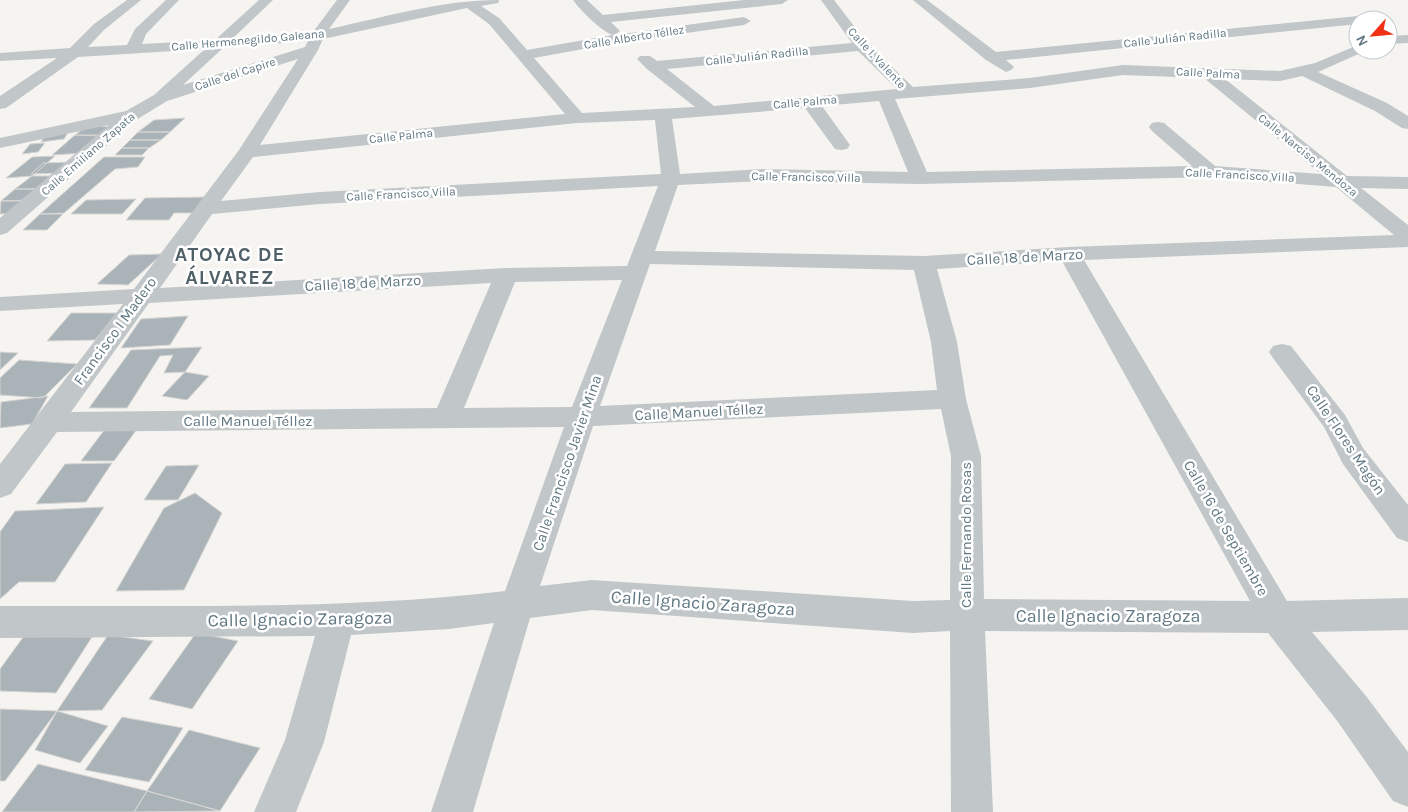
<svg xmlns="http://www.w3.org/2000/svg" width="1408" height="812" viewBox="0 0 1408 812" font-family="Karla,sans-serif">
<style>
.building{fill:#aab3b7;stroke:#d6d5d3}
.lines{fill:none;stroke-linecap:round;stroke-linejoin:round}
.minor{fill:#c1c6c8;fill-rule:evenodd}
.labels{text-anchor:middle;stroke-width:5;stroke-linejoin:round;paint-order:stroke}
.far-street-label{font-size:12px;fill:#617883;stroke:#fff}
.street-label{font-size:15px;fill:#617883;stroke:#fff}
.near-street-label{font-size:18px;fill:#617883;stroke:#fff}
.district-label{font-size:20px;font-weight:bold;letter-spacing:1px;fill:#506068;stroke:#fff}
</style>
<rect width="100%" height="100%" fill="#f5f4f0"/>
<!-- building -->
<path class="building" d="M185 118 170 132H138L154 120Z
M87 126 113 127 101 136 75 135Z
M68 132 64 139 41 142 46 134Z
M138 132H170L161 140H130Z
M75 135H107L85 153 52 155Z
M130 140H161L149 148H122Z
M45 143 38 152 22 154 30 144Z
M122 148H149L142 155H115Z
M55 156 32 176 6 178 32 157Z
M104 157H145L138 167 115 169 64 213 40 214Z
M72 162 61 173 31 174 43 163Z
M32 176H57L40 189H15Z
M15 189H39L26 201H1Z
M207 197 197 213H174L169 220H126L145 198Z
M136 199 122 214H71L86 200Z
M30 200 16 213 0 214 1 201Z
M40 214H63L47 230H23Z
M162 254 128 285 97 284 129 255Z
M71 313H117L95 340 47 341Z
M188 316 170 345 121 348 141 319Z
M202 347 185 372 164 373 173 355 160 356 127 408H89L131 350Z
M0 352 18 353 0 370Z
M19 360 77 364 43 398 0 395V378Z
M185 372 209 376 187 400 162 396Z
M48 396 32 424 0 428 1 402Z
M105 429H137L114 461H81Z
M112 463 86 502 36 504 65 464Z
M199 465 178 500H144L166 466Z
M195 493 222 513 184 590 116 591 164 508Z
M104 507 55 582H19L0 599V532L15 511Z
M196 633 238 641 192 709 149 699Z
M108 635 153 641 102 710 57 711Z
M24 636 92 637 56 693 0 691V669Z
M0 709 57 711 5 781H0Z
M57 711 108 726 80 763 35 750Z
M122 717 183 728 149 782 85 770Z
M189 730 260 748 220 811 147 791Z
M38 764 147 791 134 812H2Z
M147 791 220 811 134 812Z"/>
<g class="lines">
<!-- minor -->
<path class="minor" d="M127 0H141L104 30 88 47 127 45 135 29 166 0H179L146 34 142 44 215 40 259 0H273L233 38 313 32 337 0H350L329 29C385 17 442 0 499 0L498 3 481 6 499 18 527 50 613 35C603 33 579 9 573 0H587L603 15 744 0H788L782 4 611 22 620 31 615 35 744 17 751 21 744 25 621 42 534 58 582 113 695 107 647 69 637 59 640 56H650L657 61 852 43 821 0H834L867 43 913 87 1030 78 1123 65 1280 71 1315 63 1358 45V50H1365L1363 52 1318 72 1387 103 1408 116V129L1402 128 1375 111 1302 76 1280 81 1225 79 1347 176 1408 177V189L1361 188 1408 225V247L1084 260 1287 601 1408 598V630L1312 632 1366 696 1408 752V807L1393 801 1338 722 1268 633 985 631 993 812H951L950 631 913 633 592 610 530 618 473 812H431L494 623 449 629 351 635 324 742 296 812H254L285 740 315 636 0 638V606C168 605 338 611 505 591L564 427 57 432 11 494 0 498V464L123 304 0 311V297L134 289 239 150 298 59 167 101 136 120 7 233 0 235V218L109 125 0 148V138L126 111 154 95 205 49 78 57 6 108 0 109V96L57 58 0 61V53L70 48 94 24ZM467 8 489 24 565 114 260 145 318 50 323 39ZM308 41 305 47 183 85 223 48ZM858 51 897 89 714 106 667 69ZM1123 75 1204 78 1321 174 1215 166 1164 123 1158 122 1152 123 1149 127 1152 131 1192 166 927 172 895 99 1030 88ZM879 101 908 172 763 169 680 174 672 119 805 108 835 149 841 150 847 149 850 145 822 106ZM655 120 661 174 320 192 221 201 253 157 577 123ZM1210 177 1336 187 1394 235 1069 247 924 256 655 251 678 185 763 181 920 184ZM658 186 627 266 506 268 160 288 212 214 320 204ZM1062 261 1250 601 984 599 981 456 966 399 957 342 937 269ZM650 264 914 270 931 342 937 390 600 406ZM622 280 572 407 464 408 515 282ZM491 283 437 408 71 412 149 303ZM941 409 951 456 950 600 913 601 592 580 540 586 593 426Z
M913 0H927L996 52 1358 16 1365 20H1358V24L1006 60 1014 67 1011 70 1006 72 986 60Z
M1408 35V43L1388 44V36Z
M1282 344 1291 346 1345 415 1363 448 1408 505V542L1397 538 1343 464 1324 427 1273 358 1269 352 1273 346Z"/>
</g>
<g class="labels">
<!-- far-street labels -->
<g class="far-street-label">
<text transform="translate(634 37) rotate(-9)" y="4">Calle Alberto Téllez</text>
<text transform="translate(1175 38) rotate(-6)" y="4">Calle Julián Radilla</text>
<text transform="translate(248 40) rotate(-5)" y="4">Calle Hermenegildo Galeana</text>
<text transform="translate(757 56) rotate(-6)" y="4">Calle Julián Radilla</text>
<text transform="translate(877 58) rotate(47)" y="4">Calle I. Valente</text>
<text transform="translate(1208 73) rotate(3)" y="4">Calle Palma</text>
<text transform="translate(235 74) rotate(-18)" y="4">Calle del Capire</text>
<text transform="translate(805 102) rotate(-5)" y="4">Calle Palma</text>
<text transform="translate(401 136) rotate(-6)" y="4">Calle Palma</text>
<text transform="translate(88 154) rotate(-41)" y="4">Calle Emiliano Zapata</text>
<text transform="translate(1308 155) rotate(39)" y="4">Calle Narciso Mendoza</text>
<text transform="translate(1240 175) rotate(3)" y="4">Calle Francisco Villa</text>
<text transform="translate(806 177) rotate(1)" y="4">Calle Francisco Villa</text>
<text transform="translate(401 194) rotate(-3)" y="4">Calle Francisco Villa</text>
</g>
<!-- street labels -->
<g class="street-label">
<text transform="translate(1025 257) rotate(-3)" y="5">Calle 18 de Marzo</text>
<text transform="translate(363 283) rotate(-3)" y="5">Calle 18 de Marzo</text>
<text transform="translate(115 331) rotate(-54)" y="5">Francisco I Madero</text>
<text transform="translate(699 412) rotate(-3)" y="5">Calle Manuel Téllez</text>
<text x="248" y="426">Calle Manuel Téllez</text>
<text transform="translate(1346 440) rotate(56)" y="5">Calle Flores Magón</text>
<text transform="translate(567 463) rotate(-71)" y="5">Calle Francisco Javier Mina</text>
<text transform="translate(1226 528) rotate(60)" y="5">Calle 16 de Septiembre</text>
<text transform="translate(966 535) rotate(-90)" y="5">Calle Fernando Rosas</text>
</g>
<!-- near-street labels -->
<g class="near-street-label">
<text transform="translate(703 603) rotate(4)" y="6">Calle Ignacio Zaragoza</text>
<text x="1108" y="622">Calle Ignacio Zaragoza</text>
<text transform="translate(300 619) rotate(-1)" y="6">Calle Ignacio Zaragoza</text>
</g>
<!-- district labels -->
<g class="district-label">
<text x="230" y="261">ATOYAC DE<tspan x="230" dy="23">ÁLVAREZ</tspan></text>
</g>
</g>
<!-- north arrow -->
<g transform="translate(1373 35) rotate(243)"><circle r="24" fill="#ffffff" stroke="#c0c9cd"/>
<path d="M0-4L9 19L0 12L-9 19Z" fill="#ef3115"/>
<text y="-8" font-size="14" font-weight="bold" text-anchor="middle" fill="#617883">N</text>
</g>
</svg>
